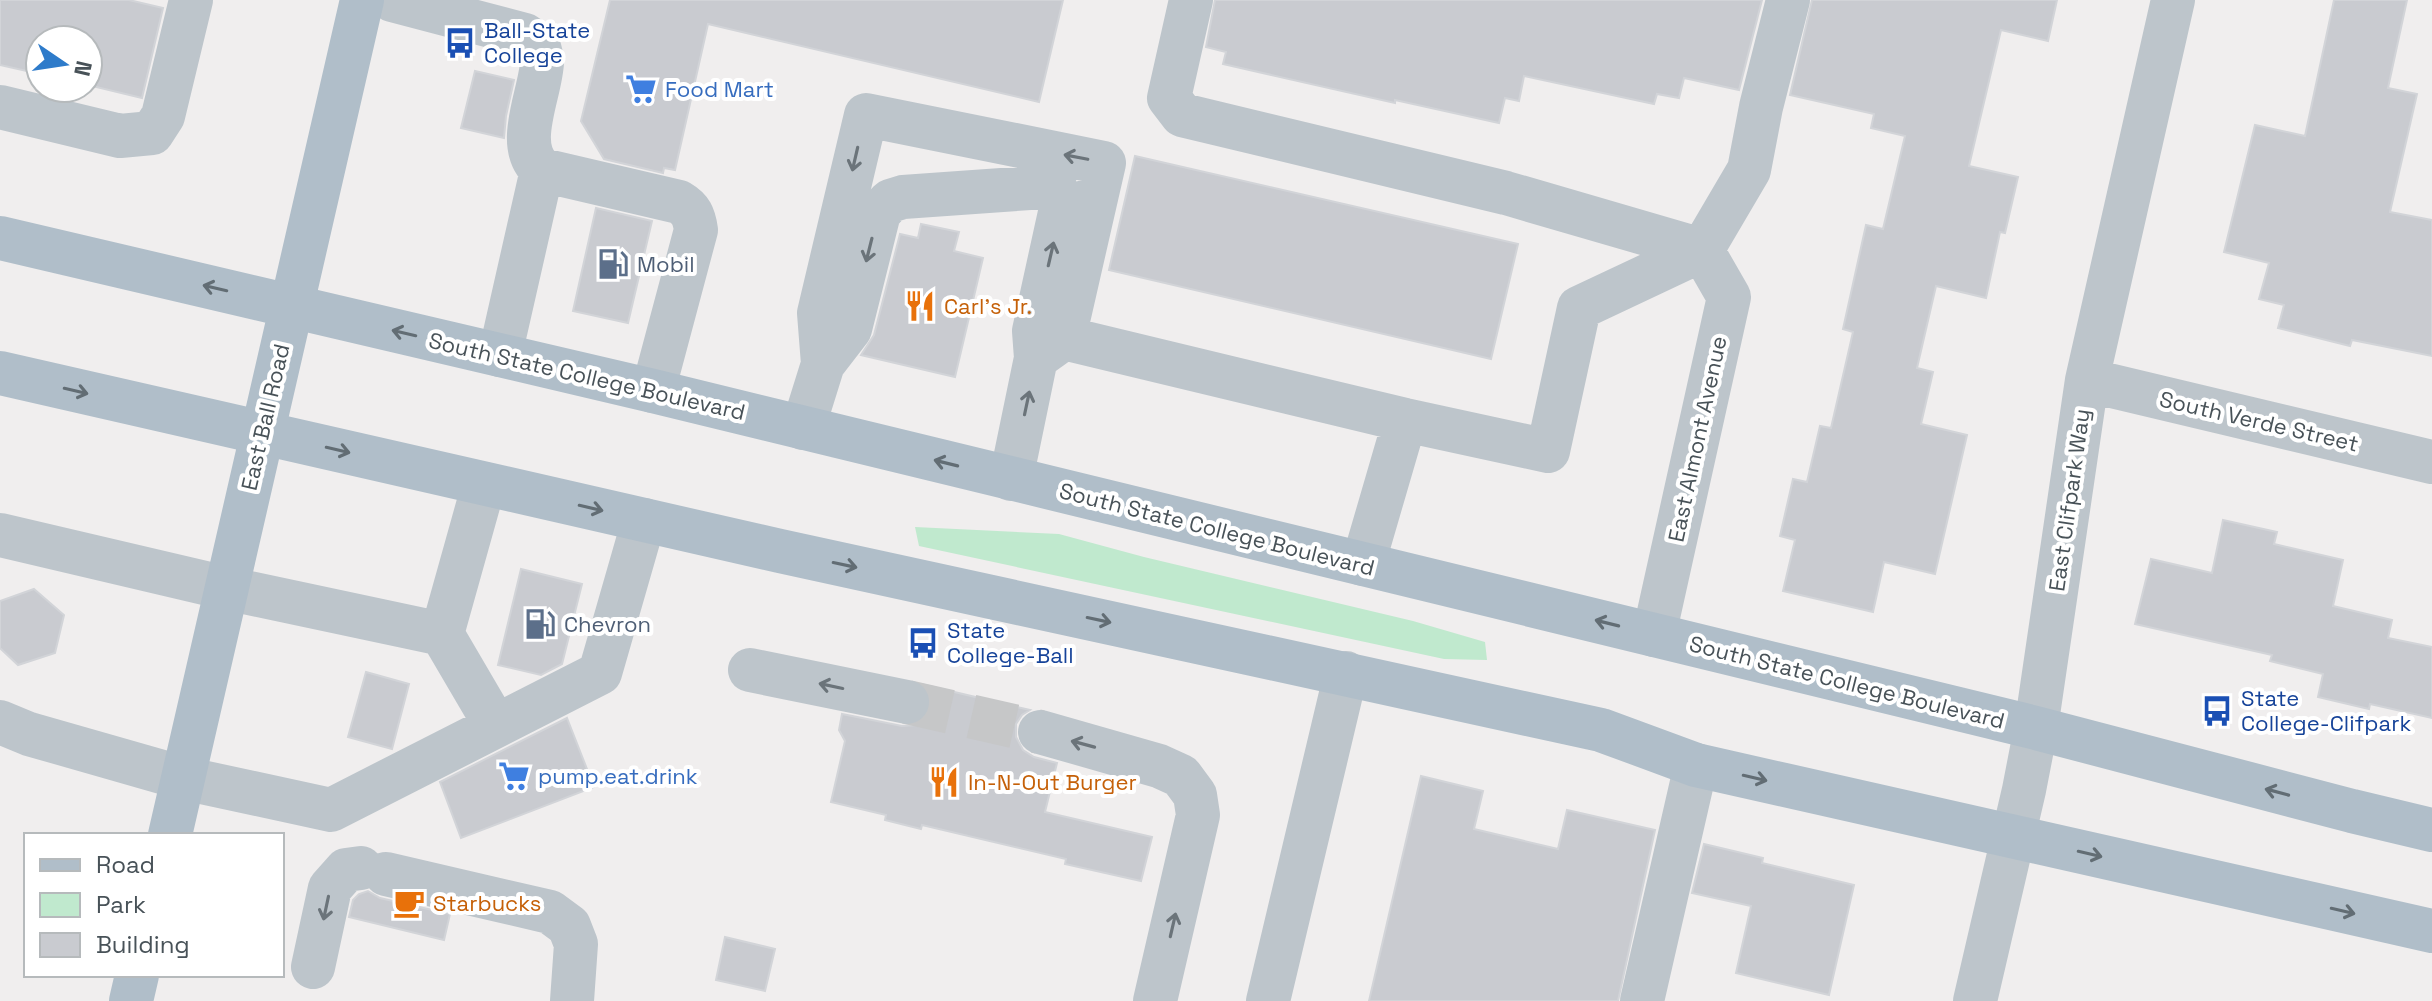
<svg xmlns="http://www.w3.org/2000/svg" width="2432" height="1001" viewBox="0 0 2432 1001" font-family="'Space Grotesk',sans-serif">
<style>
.green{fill:#c0e9ce}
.building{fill:#c9cbd0;stroke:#d2d4d8;stroke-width:2}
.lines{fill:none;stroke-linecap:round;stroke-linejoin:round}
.minor-tunnel{stroke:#c6c7c8;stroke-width:44;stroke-dasharray:44 22;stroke-linecap:butt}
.minor{stroke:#bdc5cb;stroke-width:44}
.major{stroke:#b0bec9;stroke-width:44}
.oneway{stroke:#6b747a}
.oneway2{stroke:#626d74}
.labels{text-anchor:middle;stroke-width:8;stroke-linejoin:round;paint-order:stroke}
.transit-label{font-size:22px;fill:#164399;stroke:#fff;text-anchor:start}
.shop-label{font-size:22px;fill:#366cbe;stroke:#fff;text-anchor:start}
.service-label{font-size:22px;fill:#4e5e75;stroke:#fff;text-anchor:start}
.food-label{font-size:22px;fill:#c56008;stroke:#fff;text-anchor:start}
.street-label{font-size:22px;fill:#485258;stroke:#fff}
</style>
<rect width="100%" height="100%" fill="#f0eeee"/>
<!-- green -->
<path class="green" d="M915 527 1059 534 1144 557 1413 621 1485 642 1487 660 1444 659 919 546Z"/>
<!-- building -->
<path class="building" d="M0 0H129L163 8 142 98 88 85V40H40V74L0 65Z
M610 0H1063L1039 102 708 24 675 170 664 168 663 173 604 159 581 121Z
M1215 0H1762L1739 90 1684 78 1679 98 1657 94 1654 104 1524 76 1519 101 1505 98 1499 123 1395 100V103L1223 64 1226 52 1206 47Z
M1812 0H2057L2048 41 2001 30 1969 166 2018 177 2005 233 2000 232 1986 298 1936 286 1917 368 1933 372 1921 424 1967 435 1935 574 1884 562 1873 612 1783 591 1795 540 1780 536 1793 479 1807 482 1820 426 1831 428 1853 332 1843 329 1866 225 1883 229 1905 136 1871 128 1874 114 1790 95Z
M2334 0H2407L2388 88 2417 94 2390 212 2432 220V356L2352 340 2350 346 2278 328 2284 305 2259 299 2269 263 2224 252 2255 125 2305 136Z
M475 71 514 80 506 116 504 138 461 128Z
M1135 156 1518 244 1491 359 1109 270Z
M596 208 652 221 628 323 573 311Z
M921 224 959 232 954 251 983 258 955 377 861 355 874 335 900 234 918 238Z
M2223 520 2277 532 2274 544 2343 560 2333 606 2392 620 2388 638 2432 647V718L2370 704 2369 709 2318 697 2323 674 2270 661 2272 655 2135 624 2151 559 2212 573Z
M521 569 582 584 562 664 541 675 498 665Z
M34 589 64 615 55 653 18 665 0 648V601Z
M366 672 409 684 392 749 348 737Z
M925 685 1030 710 1022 715 1016 724V737L1023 750 1034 757 1057 763 1045 812 1152 837 1141 881 1065 864 1066 859 922 825 921 829 885 820 886 815 831 802 845 741 839 730 842 714 902 726 916 725 926 718 931 708V695Z
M567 718 594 787 461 838 440 782Z
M1421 776 1483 791 1474 829 1558 849 1567 810 1655 830 1618 1001H1369Z
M1704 844 1763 858 1762 863 1854 885 1829 995 1736 973 1751 906 1692 893Z
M368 891 380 898 450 914 444 940 349 917 353 900 359 894Z
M725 937 775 949 765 991 716 980Z"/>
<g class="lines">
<!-- minor-tunnel -->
<path class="minor-tunnel" d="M907 702 1040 732"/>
<!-- minor -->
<path class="minor" d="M392 0 525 35 538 44C540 50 542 56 542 62 541 93 513 146 542 170L679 202C691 209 694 216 696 230L653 391
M1191 0 1169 98 1182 115 1506 193 1702 250
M0 107 120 136 152 133 163 116 191 0
M1064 338 1405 420 1548 451 1579 308 1702 250 1749 170 1761 107 1788 0
M500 355 542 170
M823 364 850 329 879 213 890 201 903 197 1045 187 1058 193 1061 208 1034 331 1036 358
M2087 380 2432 462
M803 428 823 364 819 313 866 115 1104 163 1064 338 1036 358 1011 479
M0 535 226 588 442 634 484 484
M1363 564 1405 420
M442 634 496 726
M1654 635 1729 297 1702 250
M750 670 907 702
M0 722 29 734 183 778 331 810 600 673 644 520
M1040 732 1159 766 1181 776 1195 795 1198 815 1155 1001
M386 874 550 912 569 926 576 944 572 1001
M313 967 330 888 346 870 361 868
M1268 1001 1346 673
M1642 1001 1696 765
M1975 1001 2024 790 2036 728 2087 380 2173 0"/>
<!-- major -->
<path class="major" d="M0 238 653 391 2036 728 2352 811 2432 830
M0 373 780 551 1601 730 1696 765 2432 931
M170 835 362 0
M131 1001 137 975"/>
</g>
<!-- one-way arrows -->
<defs><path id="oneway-shaft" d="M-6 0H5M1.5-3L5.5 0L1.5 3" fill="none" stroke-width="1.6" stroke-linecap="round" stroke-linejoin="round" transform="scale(2)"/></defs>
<g class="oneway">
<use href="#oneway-shaft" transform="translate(1076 157) rotate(-169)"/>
<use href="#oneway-shaft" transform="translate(855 159) rotate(103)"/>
<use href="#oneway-shaft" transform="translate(869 250) rotate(104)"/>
<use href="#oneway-shaft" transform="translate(1051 254) rotate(-77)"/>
<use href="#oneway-shaft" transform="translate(1027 403) rotate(-78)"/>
<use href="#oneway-shaft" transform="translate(831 686) rotate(-168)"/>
<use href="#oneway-shaft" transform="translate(1083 744) rotate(-165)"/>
<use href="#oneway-shaft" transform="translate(326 908) rotate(102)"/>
<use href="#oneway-shaft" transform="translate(1173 925) rotate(-77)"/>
</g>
<g class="oneway2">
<use href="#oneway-shaft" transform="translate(215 288) rotate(-167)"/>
<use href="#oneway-shaft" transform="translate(404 333) rotate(-167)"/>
<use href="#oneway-shaft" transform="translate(76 391) rotate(13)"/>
<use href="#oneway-shaft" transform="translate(338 450) rotate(13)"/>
<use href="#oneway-shaft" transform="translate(946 463) rotate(-166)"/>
<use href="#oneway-shaft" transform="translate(591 508) rotate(13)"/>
<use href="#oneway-shaft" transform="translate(845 565) rotate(12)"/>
<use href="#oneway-shaft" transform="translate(1099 620) rotate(12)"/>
<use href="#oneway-shaft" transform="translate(1607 623) rotate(-166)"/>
<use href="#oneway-shaft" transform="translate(1755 778) rotate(13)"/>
<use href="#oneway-shaft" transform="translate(2277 792) rotate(-165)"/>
<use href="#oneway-shaft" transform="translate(2090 854) rotate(13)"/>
<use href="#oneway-shaft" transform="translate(2343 911) rotate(13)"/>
</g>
<!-- icons -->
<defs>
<symbol id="bus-bare" viewBox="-9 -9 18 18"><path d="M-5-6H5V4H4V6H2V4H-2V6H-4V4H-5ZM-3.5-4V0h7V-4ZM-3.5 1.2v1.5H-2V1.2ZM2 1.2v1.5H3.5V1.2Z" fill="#1a4fb4" stroke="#fff" stroke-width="2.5" paint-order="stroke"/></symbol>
<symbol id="supermarket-bare" viewBox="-9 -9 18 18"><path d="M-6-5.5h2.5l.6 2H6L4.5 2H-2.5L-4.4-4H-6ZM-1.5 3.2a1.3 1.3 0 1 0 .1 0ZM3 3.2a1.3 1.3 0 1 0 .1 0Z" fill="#3f7fe0" stroke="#fff" stroke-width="2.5" paint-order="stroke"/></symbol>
<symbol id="fuel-bare" viewBox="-9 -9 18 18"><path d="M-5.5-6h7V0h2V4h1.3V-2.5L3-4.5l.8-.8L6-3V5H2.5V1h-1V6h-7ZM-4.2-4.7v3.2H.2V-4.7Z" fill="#5c6f8a" stroke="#fff" stroke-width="2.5" paint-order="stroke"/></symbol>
<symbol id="restaurant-bare" viewBox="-9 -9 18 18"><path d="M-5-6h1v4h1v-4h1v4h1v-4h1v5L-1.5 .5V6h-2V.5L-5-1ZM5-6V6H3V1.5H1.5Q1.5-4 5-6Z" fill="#e8710a" stroke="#fff" stroke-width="2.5" paint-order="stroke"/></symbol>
<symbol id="cafe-bare" viewBox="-9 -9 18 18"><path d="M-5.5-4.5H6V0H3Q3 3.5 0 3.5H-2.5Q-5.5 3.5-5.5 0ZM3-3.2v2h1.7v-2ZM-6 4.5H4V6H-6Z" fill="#e8710a" stroke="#fff" stroke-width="2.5" paint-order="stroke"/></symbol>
</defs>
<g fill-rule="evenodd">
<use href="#bus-bare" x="438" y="21" width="44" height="44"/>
<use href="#supermarket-bare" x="619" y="67" width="44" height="44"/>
<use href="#fuel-bare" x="591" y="242" width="44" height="44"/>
<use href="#restaurant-bare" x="898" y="284" width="44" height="44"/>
<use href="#fuel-bare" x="518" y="602" width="44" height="44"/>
<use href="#bus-bare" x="901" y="621" width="44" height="44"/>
<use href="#bus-bare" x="2195" y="689" width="44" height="44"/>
<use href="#supermarket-bare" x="492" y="754" width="44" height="44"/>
<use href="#restaurant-bare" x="922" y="760" width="44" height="44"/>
<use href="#cafe-bare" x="387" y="881" width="44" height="44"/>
</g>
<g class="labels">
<!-- transit labels -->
<g class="transit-label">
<text x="484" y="38">Ball-State<tspan x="484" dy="25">College</tspan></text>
<text x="947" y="638">State<tspan x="947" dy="25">College-Ball</tspan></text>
<text x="2241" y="706">State<tspan x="2241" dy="25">College-Clifpark</tspan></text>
</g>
<!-- shop labels -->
<g class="shop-label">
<text x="665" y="97">Food Mart</text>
<text x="538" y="784">pump.eat.drink</text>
</g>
<!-- service labels -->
<g class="service-label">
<text x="637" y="272">Mobil</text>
<text x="564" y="632">Chevron</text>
</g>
<!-- food labels -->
<g class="food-label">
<text x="944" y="314">Carl's Jr.</text>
<text x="968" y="790">In-N-Out Burger</text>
<text x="433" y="911">Starbucks</text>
</g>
<!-- street labels -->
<g class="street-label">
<text transform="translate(587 376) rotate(13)" y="8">South State College Boulevard</text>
<text transform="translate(265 417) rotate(-77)" y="8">East Ball Road</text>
<text transform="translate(2259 421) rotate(13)" y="8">South Verde Street</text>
<text transform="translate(1697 439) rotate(-78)" y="8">East Almont Avenue</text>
<text transform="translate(2069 500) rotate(-82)" y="8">East Clifpark Way</text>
<text transform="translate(1217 529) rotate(14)" y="8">South State College Boulevard</text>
<text transform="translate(1847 682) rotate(14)" y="8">South State College Boulevard</text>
</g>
</g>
<!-- legend -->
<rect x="24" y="833" width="260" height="144" fill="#ffffff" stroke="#b6babc" stroke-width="2"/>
<rect x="40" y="859" width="40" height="12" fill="#b0bec9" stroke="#b6babc" stroke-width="2"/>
<text x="96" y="873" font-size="24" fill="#485258">Road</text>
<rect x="40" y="893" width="40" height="24" fill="#c0e9ce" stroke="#b6babc" stroke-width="2"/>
<text x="96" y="913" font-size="24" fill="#485258">Park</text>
<rect x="40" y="933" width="40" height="24" fill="#c9cbd0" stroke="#b6babc" stroke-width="2"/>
<text x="96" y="953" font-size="24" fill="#485258">Building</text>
<!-- north arrow -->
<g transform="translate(64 64) rotate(103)"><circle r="38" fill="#ffffff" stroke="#b6babc" stroke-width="2"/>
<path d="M0-6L14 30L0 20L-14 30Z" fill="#2e7bca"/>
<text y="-12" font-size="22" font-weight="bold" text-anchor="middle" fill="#485258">N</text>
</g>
</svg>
